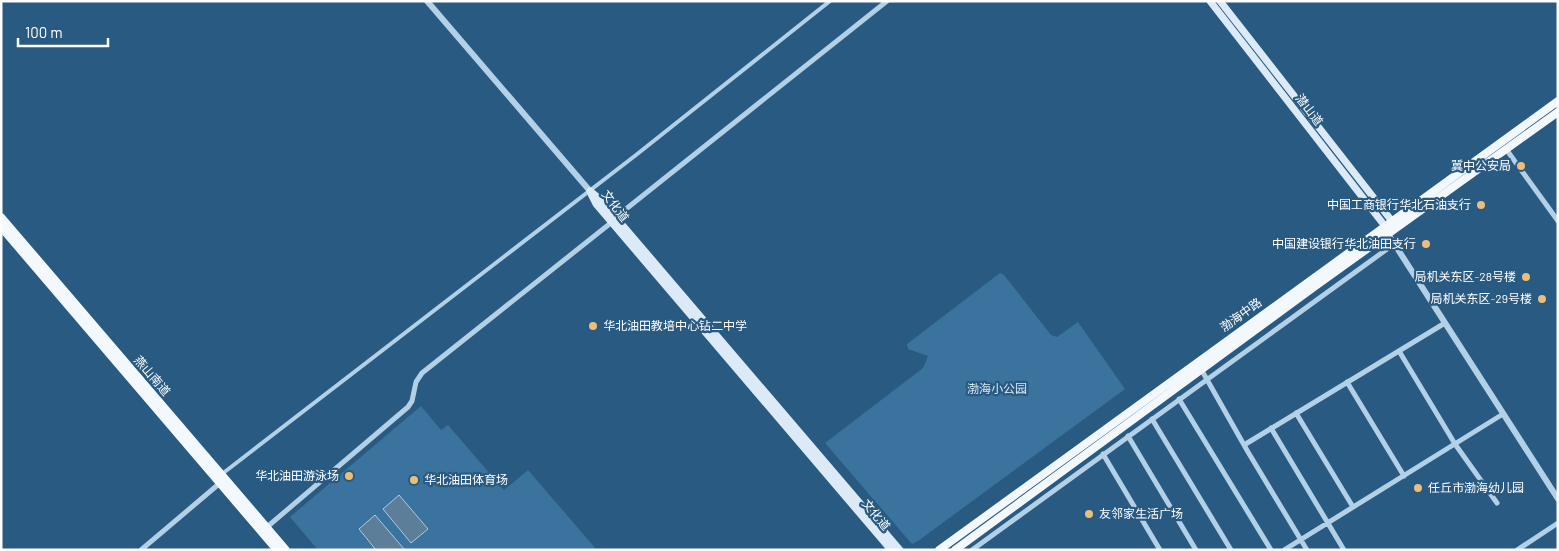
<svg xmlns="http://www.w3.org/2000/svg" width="1559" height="551" viewBox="0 0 1559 551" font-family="Barlow,'Noto Sans SC',sans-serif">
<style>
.green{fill:#3a739d}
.water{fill:#5c7e99;stroke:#a7cce6}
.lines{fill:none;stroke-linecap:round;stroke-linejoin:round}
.pedestrian{stroke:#b2d0e6;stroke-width:4}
.minor{stroke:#b2d0e6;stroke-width:5}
.tertiary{stroke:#b2d0e6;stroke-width:6}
.secondary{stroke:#dbeaf6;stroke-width:7}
.primary{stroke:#f3f8fd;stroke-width:8}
.poi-dot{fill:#edbe7a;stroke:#295a82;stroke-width:2}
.labels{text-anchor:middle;stroke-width:4.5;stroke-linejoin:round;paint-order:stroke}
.street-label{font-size:12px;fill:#fff;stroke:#295a82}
.poi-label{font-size:12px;fill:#fff;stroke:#295a82;text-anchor:end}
.park-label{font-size:12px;fill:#d5e7f5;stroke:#295a82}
</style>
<rect width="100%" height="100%" fill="#295a82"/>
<!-- green -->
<path class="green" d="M1000 273 1004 275 1051 335 1057 337 1078 322 1125 389 918 541 912 544 825 443 923 368 928 356 908 349 907 344Z
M421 406 441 430 448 425 504 490 528 470 597 550H318L290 517Z"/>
<!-- water -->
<path class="water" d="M399 495 428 529 411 543 383 509Z
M375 515 404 549 403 550H376L359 529Z"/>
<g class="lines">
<!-- pedestrian -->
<path class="pedestrian" d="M222 474 636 155 830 1"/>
<!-- minor -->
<path class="minor" d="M1506 149 1558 221
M616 217 887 1
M1399 351 1455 444 1497 503
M1201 369 1248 452 1307 550
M1347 382 1404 476
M1179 399 1271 550
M1296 413 1353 507
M1152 419 1231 550
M1271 428 1344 550
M1128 436 1196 550
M1244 445 1445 323
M1103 454 1160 550
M267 527 408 407 412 401 416 382 422 373 612 222
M141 550 220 483
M972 550 1394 244
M1284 550 1503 414
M1517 550 1558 523"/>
<!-- tertiary -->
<path class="tertiary" d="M427 1 590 191
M1388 234 1558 499"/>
<!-- secondary -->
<path class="secondary" d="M1210 1 1388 230
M1220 1 1395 225
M590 191 601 200 900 550
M591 194 596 204 891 550"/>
<!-- primary -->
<path class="primary" d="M1 217 286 550
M1 227 277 550
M939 550 1558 101
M955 550 1314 287 1558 112"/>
</g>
<!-- markers -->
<g class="poi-dot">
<circle cx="1521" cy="166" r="5"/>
<circle cx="1481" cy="205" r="5"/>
<circle cx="1426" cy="244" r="5"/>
<circle cx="1526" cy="277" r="5"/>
<circle cx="1542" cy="299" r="5"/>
<circle cx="593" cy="326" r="5"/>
<circle cx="349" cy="476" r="5"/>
<circle cx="414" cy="480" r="5"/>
<circle cx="1418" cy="488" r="5"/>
<circle cx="1089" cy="514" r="5"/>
</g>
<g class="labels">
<!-- street labels -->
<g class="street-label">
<text transform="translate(1309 110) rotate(52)" y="4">潜山道</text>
<text transform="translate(615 206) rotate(53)" y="4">文化道</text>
<text transform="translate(1241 315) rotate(-36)" y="4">渤海中路</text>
<text transform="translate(152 376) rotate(49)" y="4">燕山南道</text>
<text transform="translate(876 515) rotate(50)" y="4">文化道</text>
</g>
<!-- poi labels -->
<g class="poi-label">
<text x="1511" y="170">冀中公安局</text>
<text x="1471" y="209">中国工商银行华北石油支行</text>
<text x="1416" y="248">中国建设银行华北油田支行</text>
<text x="1516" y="281">局机关东区-28号楼</text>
<text x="1532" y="303">局机关东区-29号楼</text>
<text x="603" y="330" text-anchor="start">华北油田教培中心钻二中学</text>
<text x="339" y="480">华北油田游泳场</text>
<text x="424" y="484" text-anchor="start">华北油田体育场</text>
<text x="1428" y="492" text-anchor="start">任丘市渤海幼儿园</text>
<text x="1099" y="518" text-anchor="start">友邻家生活广场</text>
</g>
<!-- park labels -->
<g class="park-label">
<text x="997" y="393">渤海小公园</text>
</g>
</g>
<!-- border -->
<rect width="1559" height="551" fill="none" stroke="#ffffff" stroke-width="5"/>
<!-- scale -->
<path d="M18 38v8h90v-8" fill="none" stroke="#ffffff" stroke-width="2.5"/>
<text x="25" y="38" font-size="15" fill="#ffffff" stroke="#295a82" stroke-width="4" paint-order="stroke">100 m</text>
</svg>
